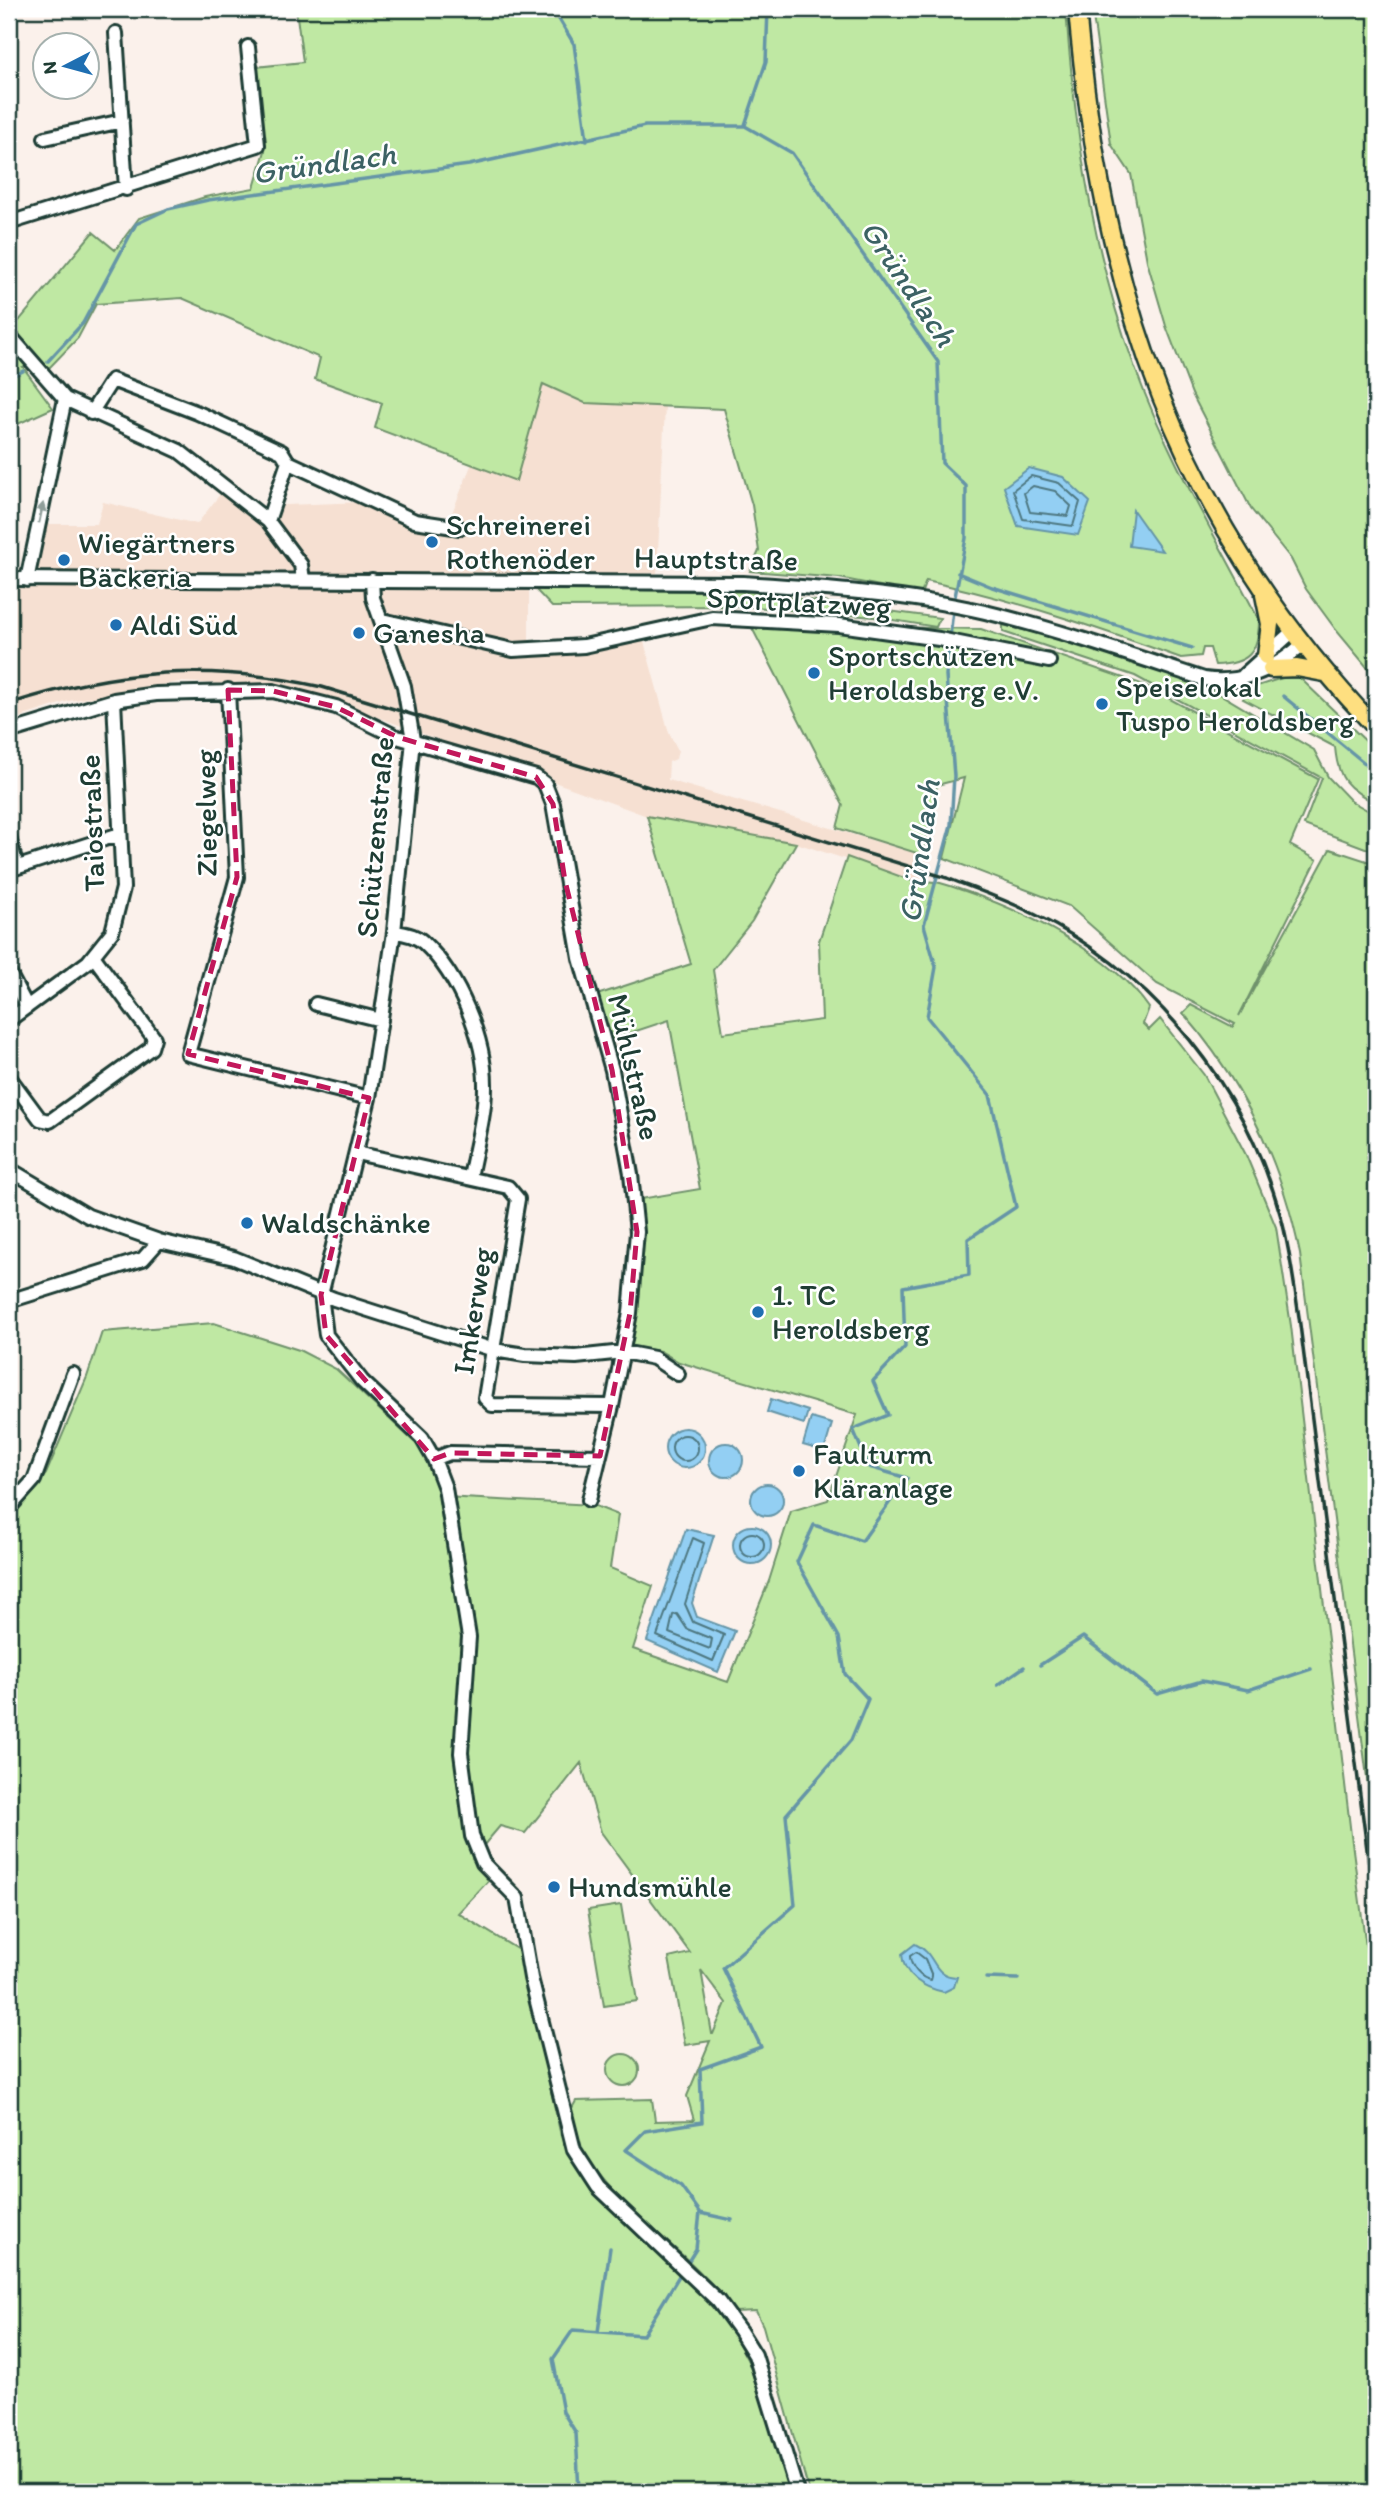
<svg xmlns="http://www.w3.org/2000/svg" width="1385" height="2501" viewBox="0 0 1385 2501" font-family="Itim,sans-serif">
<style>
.built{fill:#f6e0d2}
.green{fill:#bfe8a3;stroke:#6f926c;stroke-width:2;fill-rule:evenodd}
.water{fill:#93cff3;stroke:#6595a7;stroke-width:2}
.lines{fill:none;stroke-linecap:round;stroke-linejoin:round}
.shore{stroke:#4d7780;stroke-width:2}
.stream{stroke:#6595a7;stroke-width:3.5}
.minor-casing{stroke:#1f3d34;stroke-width:18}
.major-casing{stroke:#1f3d34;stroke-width:21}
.minor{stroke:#fff;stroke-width:12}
.major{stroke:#fedf80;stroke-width:16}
.rail{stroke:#1f3d34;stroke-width:3.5}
.oneway{fill:#8f9e9a}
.marked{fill:none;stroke:#c2185b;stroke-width:5;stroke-dasharray:14 9;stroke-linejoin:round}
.poi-dot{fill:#1f6fb2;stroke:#fff;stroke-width:2.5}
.labels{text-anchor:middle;stroke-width:5;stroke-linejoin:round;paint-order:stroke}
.poi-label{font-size:30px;fill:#1f3d34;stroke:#fff;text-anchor:start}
.street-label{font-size:30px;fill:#1f3d34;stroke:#fff}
.water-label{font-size:32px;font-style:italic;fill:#3c6264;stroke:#fff}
</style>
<rect width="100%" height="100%" fill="#fbf1eb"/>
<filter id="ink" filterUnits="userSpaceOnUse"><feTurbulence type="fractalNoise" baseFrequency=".0143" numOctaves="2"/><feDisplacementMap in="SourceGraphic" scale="14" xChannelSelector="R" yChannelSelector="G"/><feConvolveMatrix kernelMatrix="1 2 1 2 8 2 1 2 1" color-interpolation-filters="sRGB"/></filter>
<g filter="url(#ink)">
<!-- built -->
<path class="built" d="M543 383 585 403 665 406 657 573 529 580V645L643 638 669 733 678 750 676 759 669 762 668 780 929 857 919 883 796 843 647 816 339 703 276 686 179 682 69 701 9 721V581H28L40 524H97L103 502 197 524 221 493 260 506 364 502 446 528 472 463 516 481Z"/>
<!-- green -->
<path class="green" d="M296 9H1066C1074 128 1093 255 1135 368 1167 456 1216 537 1259 620 1259 653 1248 664 1215 665L1210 648H1203L1201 656 1181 658C1097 628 1014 599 926 581L921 594 839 578 750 571 759 551 752 505 724 409 585 403 543 384 516 481 375 428 382 403 315 379 320 358 182 298 96 304 78 338 50 367H23L53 408 9 428V325L19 321 93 232 115 250 139 218 205 197 254 188 265 151 256 67 303 62Z
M1092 9H1376V678L1336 630 1306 589 1291 559 1251 509 1192 394 1166 326 1147 261 1131 174 1111 144Z
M534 588 750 592 940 618 936 627 874 617 743 606 552 607Z
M750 624 981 629 1144 685 1318 779 1290 845 1317 860 1239 1016 1330 849 1376 864V1848L1300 1254C1282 1164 1243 1082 1183 1013L1191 1005 1233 1027 1235 1024 1157 984 1069 906 944 858 964 778 937 785 923 855 837 828 843 805Z
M1003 625 1081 644 1197 683 1218 693 1314 750 1328 777 1351 801 1376 815V852L1304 825 1322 778 1135 676 1003 632Z
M1282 678H1300L1376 751V804C1348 787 1338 782 1335 747L1243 699 1251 688Z
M647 816 796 843 752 921 713 970 723 1033 822 1020 819 941 847 857 918 883C934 878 949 886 965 891 1026 912 1112 954 1149 1008L1143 1024 1149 1030 1160 1019 1204 1075 1246 1155 1276 1227 1291 1326 1351 1835 1376 2022V2492H809L763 2326 756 2311 735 2312C725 2299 715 2286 703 2275 655 2226 587 2184 568 2115L576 2101 652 2099 655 2121 694 2120 687 2096 710 2041 685 2045 669 1958 690 1953 601 1832 581 1763 525 1833 500 1826 472 1859 489 1880 458 1913 520 1951 561 2136 562 2128 578 2168 599 2194 687 2279 730 2327 749 2363 791 2492H9V1519L46 1474 87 1377 102 1332 214 1323 299 1350 336 1369 427 1454 444 1497 593 1505 618 1515 610 1568 653 1586 633 1649 728 1682 769 1581 791 1511 828 1500 857 1415 679 1362 660 1351 632 1347 640 1199 700 1189 669 1020 609 1040 597 995 691 964ZM701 1970 726 2003 713 2034H712Z
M621 1905 637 2001 604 2006 588 1910Z
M607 2070a16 16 0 1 1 32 0a16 16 0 1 1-32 0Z"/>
<!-- water -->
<path class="water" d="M1029 468 1063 477 1090 502 1078 535 1018 526 1004 487Z
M1133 510 1162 551 1129 546Z
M771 1399 808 1411 804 1424 767 1412Z
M811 1418 832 1424 824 1451 803 1445Z
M665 1448a20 20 0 1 1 40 0a20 20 0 1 1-40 0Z
M709 1460a17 17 0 1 1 34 0a17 17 0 1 1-34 0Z
M751 1500a16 16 0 1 1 32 0a16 16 0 1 1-32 0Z
M733 1545a19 19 0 1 1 38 0a19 19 0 1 1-38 0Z
M686 1529 714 1535 692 1603 697 1617 735 1631 718 1672 647 1641Z
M915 1944C938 1954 930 1976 957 1977L954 1987 944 1992C924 1988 903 1976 902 1954Z"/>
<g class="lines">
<!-- shore -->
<path class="shore" d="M1031 476 1059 483 1080 502 1073 526 1023 519 1013 490Z
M1033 486 1055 491 1071 506 1068 516 1030 512 1024 493Z
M672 1448a13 13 0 1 1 26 0a13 13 0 1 1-26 0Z
M740 1545a12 12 0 1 1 24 0a12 12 0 1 1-24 0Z
M693 1538 704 1543 685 1604 693 1622 724 1635 713 1661 657 1636Z
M677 1614 687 1629 712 1639 710 1649 669 1633 673 1615Z
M916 1952 925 1959 932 1976 931 1980C921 1979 910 1966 910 1956Z"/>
<!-- stream -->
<path class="stream" d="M553 9 574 44 587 140
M745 125 766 62 768 9
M48 361 83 323 136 224 168 209 208 200 469 165 645 126H745L792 153 938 362 942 463 966 486V538L954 602
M9 378 23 371
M958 573 992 587 1192 648
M950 637 953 610
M1283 696 1367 765
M1040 1665 1083 1637 1157 1694 1202 1681 1248 1690 1311 1669
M998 1685 1024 1667
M986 1978 1018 1979
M700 2213 732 2220
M686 2265 696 2249 700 2212 681 2186 626 2150 645 2131 702 2122 700 2069 761 2047 723 1968 795 1905 786 1815 851 1740 868 1699 845 1674 839 1637 797 1562 814 1525 862 1541 907 1478 869 1467 853 1429 888 1415 873 1381 905 1347 903 1287 969 1275 968 1239 1016 1207 990 1095 927 1017 936 967 924 925 951 825 954 776 946 675 949 645
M598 2332 610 2248
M477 2492H520
M579 2492 576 2433 563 2412 553 2359 573 2330 643 2335 682 2271"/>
<defs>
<path id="minor" d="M116 33 126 189
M45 138 122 121
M9 223 258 145 248 47
M9 335 65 399 179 451 268 521 301 565 303 580
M91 413 112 380 198 413 282 452 288 462 415 521 460 528
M268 521 288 462
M9 579 743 583C824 588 906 594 985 612 1060 630 1131 655 1204 679 1242 685 1275 669 1303 644
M27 580 65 399
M372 580 373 598 404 686 413 740 394 932 369 1098 321 1295 326 1335 362 1381 422 1438 434 1459 445 1488 469 1637 461 1753 472 1836 483 1863 517 1898 531 1978 574 2150 598 2187 718 2301 740 2331 755 2355 797 2492
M382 620 513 650 584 646 712 618 839 625 939 639 1049 661
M1244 675 1293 631
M228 690 237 877 188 1054 369 1098
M9 732 114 700 156 694 273 691 336 707 397 737 536 777 545 784 553 804 580 958 612 1070 631 1174 637 1232 630 1313 612 1406 589 1500
M9 838 17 867
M9 870 120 834
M394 932C404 933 416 935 424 943 459 976 486 1040 485 1088 485 1117 475 1149 470 1178
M9 973 27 1007
M316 1004 381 1020
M9 1020 88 962 112 932 123 888 114 700
M9 1077 40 1119 50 1121 151 1048 154 1038 94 957
M356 1153 508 1187 518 1199 485 1398 492 1405 612 1406
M9 1169 88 1216 159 1241 234 1258 334 1299 494 1350 525 1355 576 1357 623 1352 654 1358 678 1374
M9 1301 143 1259 159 1241
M434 1459 450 1453 600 1456
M9 1508 34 1480 73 1374"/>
<path id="major" d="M1077 9C1102 292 1176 519 1376 728
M1264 595 1270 624 1266 656
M1271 669 1297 668 1324 673"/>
</defs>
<!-- minor casing -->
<use href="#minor" class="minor-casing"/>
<!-- major casing -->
<use href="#major" class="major-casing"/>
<!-- minor -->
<use href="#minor" class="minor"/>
<!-- major -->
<use href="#major" class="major"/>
<!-- rail -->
<path class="rail" d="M9 704C117 669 211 662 322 687L947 878C977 890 1007 900 1036 915 1155 974 1246 1089 1281 1217 1290 1250 1294 1283 1299 1317L1376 1920"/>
</g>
<!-- one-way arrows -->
<defs><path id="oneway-solid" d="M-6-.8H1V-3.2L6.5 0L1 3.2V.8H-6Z" transform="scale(1.75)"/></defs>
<use class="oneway" href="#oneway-solid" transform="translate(41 513) rotate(-78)"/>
</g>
<!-- marked area -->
<path class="marked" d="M228 690 273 691 336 707 397 737 536 777 553 804 565 881 612 1070 637 1232 630 1313 600 1456 450 1453 434 1459 326 1335 321 1295 369 1098 188 1054 237 877Z"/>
<!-- markers -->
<g class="poi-dot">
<circle cx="432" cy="542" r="7"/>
<circle cx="64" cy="560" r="7"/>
<circle cx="116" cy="625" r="7"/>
<circle cx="359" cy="633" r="7"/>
<circle cx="814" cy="673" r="7"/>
<circle cx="1102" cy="704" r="7"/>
<circle cx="247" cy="1223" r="7"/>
<circle cx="758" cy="1312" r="7"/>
<circle cx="799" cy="1471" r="7"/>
<circle cx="554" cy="1887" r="7"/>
</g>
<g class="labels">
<!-- poi labels -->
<g class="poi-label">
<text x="446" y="535">Schreinerei<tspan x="446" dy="34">Rothenöder</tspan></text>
<text x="78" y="553">Wiegärtners<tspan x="78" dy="34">Bäckeria</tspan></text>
<text x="130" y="635">Aldi Süd</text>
<text x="373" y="643">Ganesha</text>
<text x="828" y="666">Sportschützen<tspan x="828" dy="34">Heroldsberg e.V.</tspan></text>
<text x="1116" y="697">Speiselokal<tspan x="1116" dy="34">Tuspo Heroldsberg</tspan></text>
<text x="261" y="1233">Waldschänke</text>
<text x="772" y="1305">1. TC<tspan x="772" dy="34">Heroldsberg</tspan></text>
<text x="813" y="1464">Faulturm<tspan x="813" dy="34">Kläranlage</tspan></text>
<text x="568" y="1897">Hundsmühle</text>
</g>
<!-- street labels -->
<g class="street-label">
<text transform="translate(716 559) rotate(1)" y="10">Hauptstraße</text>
<text transform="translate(799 602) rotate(3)" y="10">Sportplatzweg</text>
<text transform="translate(206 813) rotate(-91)" y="10">Ziegelweg</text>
<text transform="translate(92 823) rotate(-92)" y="10">Taiostraße</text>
<text transform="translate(375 837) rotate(-85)" y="10">Schützenstraße</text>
<text transform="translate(634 1067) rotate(77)" y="10">Mühlstraße</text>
<text transform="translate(473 1311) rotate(-81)" y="10">Imkerweg</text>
</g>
<!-- water labels -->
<g class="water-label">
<text transform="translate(324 163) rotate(-8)" y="11">Gründlach</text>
<text transform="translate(909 283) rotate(56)" y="11">Gründlach</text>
<text transform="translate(919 851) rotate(-82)" y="11">Gründlach</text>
</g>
</g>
<!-- margin -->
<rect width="1385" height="2501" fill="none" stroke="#fff" stroke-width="35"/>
<rect x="18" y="18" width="1350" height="2466" fill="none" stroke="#1f3d34" stroke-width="2.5" filter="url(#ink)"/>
<!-- north arrow -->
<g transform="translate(66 66) rotate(264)"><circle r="33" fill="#ffffff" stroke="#a5b1ae" stroke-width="2"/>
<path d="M0-5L12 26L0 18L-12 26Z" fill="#1f6fb2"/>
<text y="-10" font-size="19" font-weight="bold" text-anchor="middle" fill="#1f3d34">N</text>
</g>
</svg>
